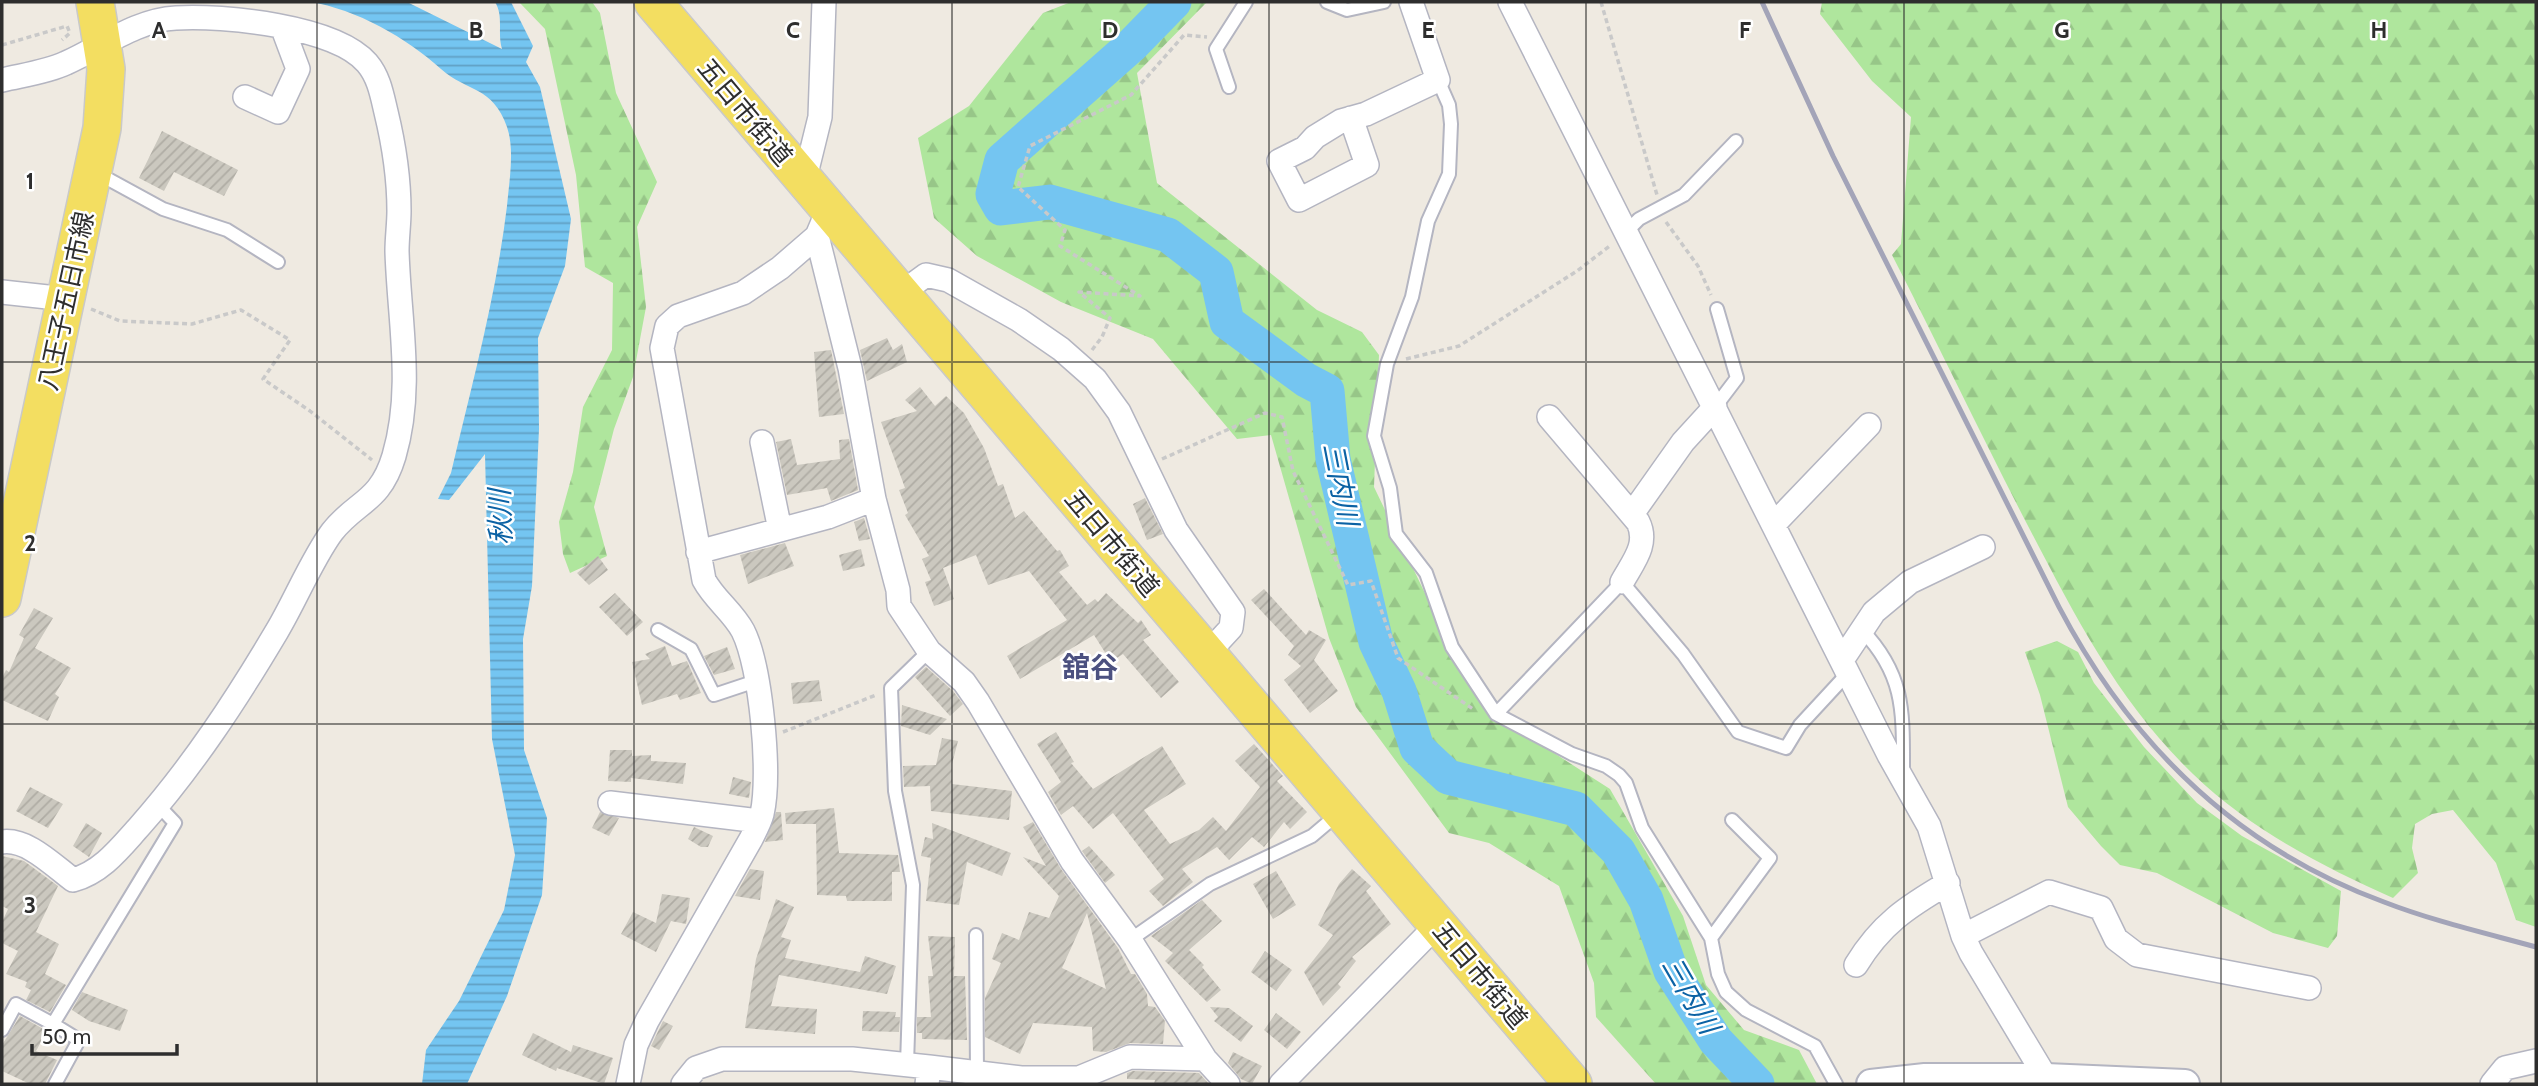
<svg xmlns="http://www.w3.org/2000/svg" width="2538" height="1086" viewBox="0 0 2538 1086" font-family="Cabin,'Noto Sans JP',sans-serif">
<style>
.forest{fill:url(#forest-firs)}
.water{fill:url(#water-rules)}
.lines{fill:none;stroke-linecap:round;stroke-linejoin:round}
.river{stroke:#74c5f1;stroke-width:35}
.building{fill:url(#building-hatch);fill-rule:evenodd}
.service-casing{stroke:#b4b5c1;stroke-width:16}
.minor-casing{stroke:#b4b5c1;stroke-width:26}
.tertiary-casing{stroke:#b4b5c1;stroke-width:32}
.primary-casing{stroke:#c9c9c9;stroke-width:40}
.path{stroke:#c9c9c9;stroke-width:3.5;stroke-dasharray:5 3.5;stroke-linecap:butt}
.service{stroke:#fff;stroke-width:12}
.minor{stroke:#fff;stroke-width:23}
.tertiary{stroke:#fff;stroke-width:28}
.primary{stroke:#f3de61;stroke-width:37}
.rail{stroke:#a3a4b8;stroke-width:5}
.grid{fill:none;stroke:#2e2e2e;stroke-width:2;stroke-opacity:0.55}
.labels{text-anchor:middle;stroke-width:5;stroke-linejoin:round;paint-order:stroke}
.street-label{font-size:26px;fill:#2e2e2e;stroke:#fff}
.water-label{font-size:28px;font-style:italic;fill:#0b62a4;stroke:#fff}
.neighbourhood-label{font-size:28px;font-weight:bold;fill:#4c5180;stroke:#fff}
.grid-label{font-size:23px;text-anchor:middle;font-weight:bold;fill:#2e2e2e;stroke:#fff;stroke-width:5;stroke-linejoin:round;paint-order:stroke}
</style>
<defs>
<pattern id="forest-firs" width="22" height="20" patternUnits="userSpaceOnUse" patternTransform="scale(1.75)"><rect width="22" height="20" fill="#afe69d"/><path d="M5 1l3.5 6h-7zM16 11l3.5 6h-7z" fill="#97c688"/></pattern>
<pattern id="water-rules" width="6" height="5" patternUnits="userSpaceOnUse" patternTransform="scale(1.75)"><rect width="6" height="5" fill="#74c5f1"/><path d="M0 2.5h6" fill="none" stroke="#60a0c4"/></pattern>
<pattern id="building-hatch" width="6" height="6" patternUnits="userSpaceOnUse" patternTransform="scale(1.75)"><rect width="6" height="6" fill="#cbc8bf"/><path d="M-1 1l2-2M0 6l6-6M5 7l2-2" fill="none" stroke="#afaca4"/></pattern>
</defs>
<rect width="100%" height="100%" fill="#efeae1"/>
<!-- forest -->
<path class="forest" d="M519 2H592L600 13 616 93 657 182 637 227 646 307 633 377 614 429 594 507 607 556 570 573 563 554 559 522 573 472 583 407 612 350 613 283 585 267 576 175 545 29Z
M1071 2H1207L1137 73 1157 183 1317 310 1362 332 1379 355 1374 487 1458 662 1540 744 1610 789 1683 916 1706 985 1744 1030 1799 1050 1817 1084H1656L1596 1017 1594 983 1559 886 1489 843 1449 833 1356 707 1329 638 1271 435 1237 439 1153 339 1061 302 977 256 934 218 918 138 969 106 1043 13Z
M1822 2H2536V927L2516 920 2496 863 2453 810 2432 814 2415 824 2412 848 2418 873 2393 898C2321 866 2250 829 2193 774 2118 702 2074 614 2027 524 1981 435 1938 344 1892 255L1901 244 1911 117 1872 81 1820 14Z
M2057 641 2078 652 2094 683 2144 747 2197 803 2242 836 2341 891 2337 936 2328 948 2273 933 2157 873 2120 865 2101 846 2068 807 2040 695 2025 652Z"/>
<!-- water -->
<path class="water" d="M310 2H407L502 49C497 34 504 16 495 2H511L533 46 526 62 540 87 571 219 565 266 538 338 539 429 532 586 523 639 524 750 547 818 542 895 507 996 467 1084H422L426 1050 459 1001 504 910 515 855 492 739 485 454 449 500 438 499 451 473C472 384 496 297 507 206 509 182 515 150 507 127 493 86 467 92 441 69 407 38 356 9 310 2Z"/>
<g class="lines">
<!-- river -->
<path class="river" d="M1174 2 1131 46 1002 160 993 194 1001 208 1050 202 1168 235 1216 272 1227 322 1306 380 1327 391 1333 459 1376 642 1399 691 1417 748 1448 777 1576 809 1618 851 1646 900 1671 971 1716 1041 1757 1084"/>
</g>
<!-- building -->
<path class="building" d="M162 131 238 170 224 196 174 172 164 191 139 178Z
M887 338 893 350 902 344 907 362 867 381 860 350Z
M831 350 844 414 819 417 814 352Z
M920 387 935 406 946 396 964 413 984 448 998 486 1003 484 1015 518 1024 511 1057 551 1060 550 1069 566 1059 572 1087 605 1095 599 1098 602 1106 593 1138 623 1141 620 1151 635 1143 640 1179 682 1161 698 1123 654 1111 662 1094 635 1020 679 1007 656 1067 620 1029 571 988 585 976 555 943 568 954 599 934 606 925 582 931 580 922 559 929 556 905 515 908 513 899 490 905 488 881 422 917 411 905 400Z
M791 439 797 465 840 459 839 440 849 439 858 490 831 501 827 488 787 495 776 442Z
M1145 498 1163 534 1147 540 1133 504Z
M864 518 870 539 859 541 854 522Z
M785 543 794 566 748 584 740 555Z
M861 549 865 566 843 571 839 555Z
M598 556 608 570 589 585 577 573Z
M1264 589 1306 635 1309 630 1326 640 1314 660 1338 691 1310 713 1284 680 1301 666 1288 655 1294 646 1251 600Z
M615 593 643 622 627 636 599 607Z
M34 608 53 618 35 648 71 668 55 694 59 697 48 721 2 700V678L6 670 9 672 24 638 19 635Z
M665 646 672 666 687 661 701 693 680 700 677 694 642 705 632 662 650 659 645 654Z
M727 647 735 669 714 675 704 656Z
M926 667 953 691 963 704 950 716 915 677Z
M819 680 822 701 793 704 791 683Z
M902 705 947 719 930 735 901 726Z
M1056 732 1074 762 1071 763 1093 789 1162 746 1186 784 1144 810 1170 844 1199 830 1213 817 1226 831 1260 787 1235 761 1254 744 1283 776 1277 781 1307 812 1290 829 1284 822 1264 847 1252 837 1229 860 1217 847 1182 869 1193 882 1163 906 1149 891 1164 879 1113 813 1093 829 1073 806 1061 815 1048 792 1061 782 1037 744Z
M942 738 958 741 952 764V784L1012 791 1009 820 931 811 930 786 904 787 903 766 936 765Z
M610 750H632V756L651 755V761L686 763 683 784 631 778V782L608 781Z
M733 777 751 782 749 798 729 794Z
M30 787 63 804 48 828 16 811Z
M834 808 839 853 898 855 900 872H892V901H847L846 896 817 895 816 824H786L785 813Z
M600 812 619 818 609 836 592 828Z
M776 812H781L783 840 765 842Z
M1033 822 1061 869 1118 948 1131 974H1135L1147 994 1148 1006 1155 1007 1165 1021 1163 1044 1130 1043 1106 1052 1093 1051 1092 1027 1033 1023 1020 1054 985 1037V998L1001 963 992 959 1002 933 1019 940 1029 912 1049 918 1059 896 1023 857 1046 866 1023 827ZM1087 913 1106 989 1062 968Z
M86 823 102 833 89 857 73 846Z
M932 823 1011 853 1002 876 967 862 959 905 926 901 931 858 921 856 925 837 933 839Z
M694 827 713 836 708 847H701L688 839Z
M1089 846 1115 875 1105 883 1082 851Z
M2 856 24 861 58 886 36 932 59 944 45 974 66 985 50 1012 26 1000 31 990 25 987 27 982 6 974 18 951 2 943V922L8 909 2 906Z
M750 869 764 871 760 900 735 896Z
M1352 869 1371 886 1366 891 1391 924 1352 957 1356 961 1338 984 1341 987 1323 1006 1304 972 1333 935 1318 925 1339 884Z
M1276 871 1296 905 1273 919 1253 884Z
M662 894 690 898 686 924 671 921 656 952 621 934 633 912 656 923Z
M776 899 794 907 781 937 791 940 785 958 860 972 865 956 896 966 887 994 779 975 771 1006 817 1009 815 1034 745 1028 756 959Z
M1202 900 1222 921 1189 950 1204 965 1202 967 1221 990 1207 1002 1165 961 1173 953 1151 936Z
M928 936 955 937 954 976H965L967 1040 922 1039V1033H917V1017H931L928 976H933Z
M1265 951 1292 970 1276 991 1251 972Z
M82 992 128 1010 120 1031 89 1021 72 1010Z
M1210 1007 1229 1008 1253 1026 1241 1042 1214 1021 1218 1017Z
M863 1011 896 1012 895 1017H900L899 1032 862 1031Z
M1276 1013 1301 1032 1287 1049 1264 1030Z
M20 1016 47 1031 36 1051 57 1060 45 1084H30L2 1071V1045Z
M663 1021 673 1026 659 1050 651 1046Z
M533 1033 571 1052 573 1045 613 1058 604 1084 557 1068 556 1071 522 1055Z
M1233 1052 1262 1066 1252 1084 1241 1079 1228 1063Z
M1133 1071 1199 1073 1209 1084H1154L1155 1080 1127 1079V1073Z"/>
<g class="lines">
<defs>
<path id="service" d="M1327 2 1347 10 1384 2
M1438 80 1449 105 1451 124 1449 174 1428 221 1412 297 1387 364 1374 436 1390 488 1396 534 1426 573 1452 647 1496 714 1572 754 1606 766 1619 775 1626 783 1642 828 1711 938 1718 974 1726 992 1746 1010 1815 1046 1836 1084
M1229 87 1216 49 1246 2
M97 173 163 209 227 230 278 262
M1625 233 1639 219 1684 195 1736 141
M1715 407 1737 378 1717 309
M658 630 691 649 714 695 756 681
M1862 630C1905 675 1903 712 1903 771
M1496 714 1622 582 1683 654 1738 732 1786 748 1800 725 1849 672
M976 935 977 1073
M1711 938 1770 858 1732 820
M1130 940 1210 884 1312 836 1338 814
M53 1024 79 1040 55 1084
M2 1030 16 1004 53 1024 175 823 158 805
M907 1064 913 885 895 791 891 688 929 651"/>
<path id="minor" d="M1510 2 1889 755 1929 826 1963 936 1971 953 2046 1078
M2 80C23 75 47 72 66 63 102 47 136 20 176 18 223 15 335 26 367 63 379 77 382 95 386 112 394 145 399 177 399 211 399 224 397 238 397 251 399 320 414 388 394 456 380 503 356 501 332 532 312 559 295 601 277 631 236 700 193 766 139 827 120 848 102 872 73 880 54 866 27 838 2 842
M245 97 278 112 298 69 283 29
M1351 118 1367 165 1299 200 1279 161 1305 148 1315 137 1341 121 1366 114 1438 80 1411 2
M804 182 820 117 824 2
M817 236 850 368 874 499 898 590 899 606 929 651 964 682 978 702 1072 861 1130 940 1205 1059 1228 1084
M2 292 66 299
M900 294 926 275 948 280 1019 320 1061 349 1095 379 1119 412 1176 530 1233 612 1231 628 1207 654
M1549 417 1638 522C1649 544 1633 562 1622 582
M762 442 780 530
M1632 514 1683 442 1715 407
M1774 524 1869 425
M698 552 828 517 874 499
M1842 660 1874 612 1910 582 1983 547
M610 803 759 821
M1963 936 2049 892 2101 908 2116 939 2137 955 2309 988
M1856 965C1881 924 1907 907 1948 883
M929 1067 1021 1078H1079L1130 1057 1205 1059
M628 1084 636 1045 647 1021 751 839C755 831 760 822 762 814 771 774 761 667 743 631 733 612 714 599 704 580L662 348 667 326 678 316 743 293 780 268 817 236 828 210
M683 1084 696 1068 722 1059H852L929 1067 927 1084
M1281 1084 1437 925
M2492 1084 2505 1068 2536 1061"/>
<path id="tertiary" d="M1871 1084 1925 1078H2046L2185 1084"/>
<path id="primary" d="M653 2 1573 1084
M2 598 102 128 106 69 95 2"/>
</defs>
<!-- service casing -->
<use href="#service" class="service-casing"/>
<!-- minor casing -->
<use href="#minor" class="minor-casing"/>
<!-- tertiary casing -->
<use href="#tertiary" class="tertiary-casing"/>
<!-- primary casing -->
<use href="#primary" class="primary-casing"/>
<!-- path -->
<path class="path" d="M1601 2 1657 195
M2 45 67 26 70 33 62 40
M1666 222 1698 266 1711 295
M91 309 120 321 192 324 241 310 290 340 263 379 310 411 372 460
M1092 350 1102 337 1110 318 1079 292 1140 296 1060 246 1065 230 1018 187 1030 146 1131 95 1184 35 1207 37
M1406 359 1459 346 1577 271 1611 245
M1162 459 1265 413 1282 417 1293 471 1348 585 1371 581 1398 658 1473 709
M783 732 876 695"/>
<!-- service -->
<use href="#service" class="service"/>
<!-- minor -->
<use href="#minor" class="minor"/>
<!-- tertiary -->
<use href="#tertiary" class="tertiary"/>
<!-- primary -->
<use href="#primary" class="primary"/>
<!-- rail -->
<path class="rail" d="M1762 2 1833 156 2059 607C2131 744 2237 848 2384 902 2433 921 2485 933 2536 947"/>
</g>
<!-- grid -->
<path class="grid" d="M317 2V1084M634 2V1084M952 2V1084M1269 2V1084M1586 2V1084M1904 2V1084M2221 2V1084M2 362H2536M2 724H2536"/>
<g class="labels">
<!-- street labels -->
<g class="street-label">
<text transform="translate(745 112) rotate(50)" y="9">五日市街道</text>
<text transform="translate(66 301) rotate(-78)" y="9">八王子五日市線</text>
<text transform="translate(1112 543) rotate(50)" y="9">五日市街道</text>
<text transform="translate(1480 975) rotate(50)" y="9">五日市街道</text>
</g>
<!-- water labels -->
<g class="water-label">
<text transform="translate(1341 484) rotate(79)" y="10">三内川</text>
<text transform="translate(500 517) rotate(-92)" y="10">秋川</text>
<text transform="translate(1691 995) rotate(60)" y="10">三内川</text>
</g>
<!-- neighbourhood labels -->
<g class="neighbourhood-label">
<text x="1090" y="677">舘谷</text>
</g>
</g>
<g class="grid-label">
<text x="159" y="38">A</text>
<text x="476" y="38">B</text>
<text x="793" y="38">C</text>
<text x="1110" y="38">D</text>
<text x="1428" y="38">E</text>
<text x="1745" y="38">F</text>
<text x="2062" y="38">G</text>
<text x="2379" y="38">H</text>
<text x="30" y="189">1</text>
<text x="30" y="551">2</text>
<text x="30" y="913">3</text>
</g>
<!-- border -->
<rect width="2538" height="1086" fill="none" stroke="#2e2e2e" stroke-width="7"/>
<!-- scale -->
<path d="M32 1044v10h145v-10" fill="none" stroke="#2e2e2e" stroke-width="3.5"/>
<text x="42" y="1044" font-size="21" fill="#2e2e2e" stroke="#ffffff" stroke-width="5" paint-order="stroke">50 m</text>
</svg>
